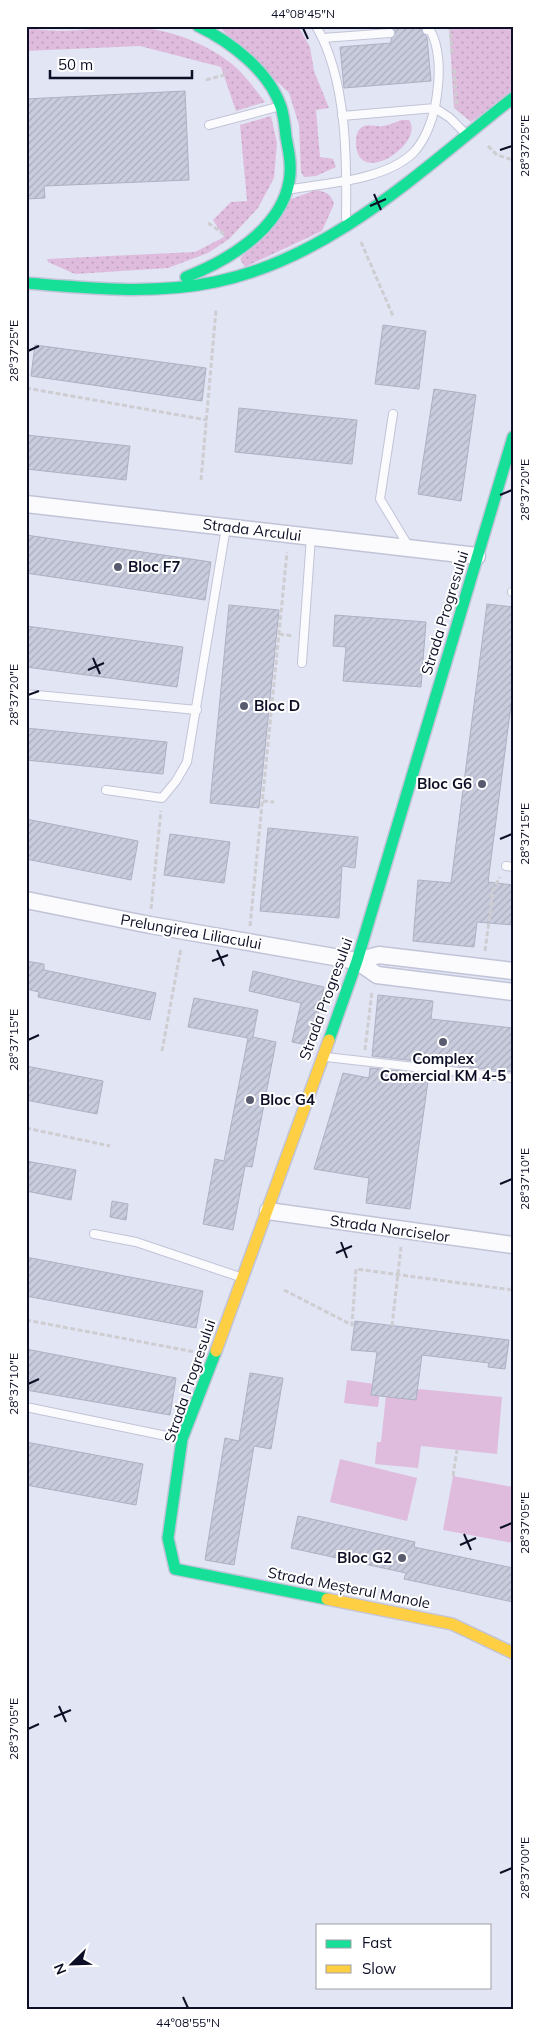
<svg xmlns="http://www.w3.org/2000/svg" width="539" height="2036" viewBox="0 0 539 2036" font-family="Mulish,sans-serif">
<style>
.grass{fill:url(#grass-dots)}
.garden{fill:#dfbcdd}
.building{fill:url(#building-hatch);stroke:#aeb1c3}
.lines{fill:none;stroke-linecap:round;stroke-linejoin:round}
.lane-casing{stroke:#c1c4d8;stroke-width:10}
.street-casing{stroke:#c1c4d8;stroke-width:19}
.fast-casing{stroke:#c1c4d8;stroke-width:14}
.slow-casing{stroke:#c1c4d8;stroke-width:14}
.path{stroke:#cdcdd2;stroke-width:3;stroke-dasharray:5 2.5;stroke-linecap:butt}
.lane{stroke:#fbfbfd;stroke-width:8}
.street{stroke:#fbfbfd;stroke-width:16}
.fast{stroke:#16e098;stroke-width:11}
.slow{stroke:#ffcf43;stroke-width:11}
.ticks{fill:none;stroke:#0d0f26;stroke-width:2}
.poi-dot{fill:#585a6e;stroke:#fff;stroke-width:2}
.labels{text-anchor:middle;stroke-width:4;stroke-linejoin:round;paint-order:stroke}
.street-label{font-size:15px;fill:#0d0f26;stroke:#fff}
.poi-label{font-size:15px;font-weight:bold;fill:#0d0f26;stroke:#fff;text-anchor:start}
.neatline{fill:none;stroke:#0d0f26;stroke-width:2}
.ticks-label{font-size:12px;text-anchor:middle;fill:#0d0f26}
</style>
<defs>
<pattern id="grass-dots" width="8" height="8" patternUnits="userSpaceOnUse" patternTransform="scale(1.25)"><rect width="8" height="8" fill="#dfbcdd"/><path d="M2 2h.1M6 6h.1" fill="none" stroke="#bea0be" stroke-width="1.8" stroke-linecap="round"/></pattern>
<pattern id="building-hatch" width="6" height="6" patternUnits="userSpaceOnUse" patternTransform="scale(1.25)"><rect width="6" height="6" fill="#c8ccdd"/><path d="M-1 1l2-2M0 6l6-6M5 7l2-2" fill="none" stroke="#abaebe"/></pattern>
</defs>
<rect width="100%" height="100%" fill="#e2e5f3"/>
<!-- grass -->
<path class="grass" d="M218 26H298L310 47 314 71 329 108 316 110 320 157 333 159 336 167 316 176 304 177 301 172 299 125 289 93Z
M449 26H513V90L471 122 454 108Z
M26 27C62 36 93 26 129 27 164 27 205 42 232 64 245 75 255 89 265 102L236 111 221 67 140 46 26 51Z
M271 116 277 143 274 178 258 208 229 239 208 253 168 268 75 274 48 262 47 259 195 252 224 237 213 220 231 202 247 201 240 125Z
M401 120H409C426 143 356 190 356 142 356 136 357 129 364 126 370 124 377 127 383 126 389 125 396 122 401 120Z
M316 190C327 192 331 194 334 204L322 231 245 267 240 259 291 199Z"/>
<!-- garden -->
<path class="garden" d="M347 1380 381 1385 378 1407 344 1403Z
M387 1386 502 1397 497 1454 421 1446 418 1468 375 1464 377 1442H381Z
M340 1459 417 1478 407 1521 330 1502Z
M453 1476 513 1487V1543L443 1530Z"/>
<!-- building -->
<path class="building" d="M390 26H423L422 32 427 37 431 81 344 88 340 47 391 43V39L396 32Z
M185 91 189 180 44 186 45 198 26 199V99Z
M383 325 426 331 419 389 375 384Z
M35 345 206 368 202 401 31 376Z
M434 389 476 395 461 501 418 494Z
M239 408 357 420 352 464 235 452Z
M26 435 130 446 126 480 26 469Z
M26 535 211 562 205 600 26 573Z
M487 604 513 607V690L488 882 513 885V925L477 922 474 947 413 941 418 880 451 883Z
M229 605 279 610 259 808 210 803Z
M335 615 426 622 421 687 343 681 346 647 333 646Z
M26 626 183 647 177 687 26 667Z
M26 728 167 742 163 774 26 760Z
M26 819 138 841 131 880 26 859Z
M268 828 358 837 355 868 342 866 339 918 260 911Z
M170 834 230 842 224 883 164 875Z
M26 961 44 964V970L156 993 150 1020 38 997 39 992 26 989Z
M253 971 324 987 311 1046 292 1042 301 1003 249 991Z
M378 995 433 1001 431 1019 513 1028V1072L372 1056Z
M194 998 258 1010 253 1037 276 1042 252 1167 245 1166 233 1230 203 1224 215 1159 224 1161 248 1038 188 1027Z
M26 1066 103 1081 97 1114 26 1100Z
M370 1068 429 1074 410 1209 366 1203 369 1178 314 1169 343 1073 369 1078Z
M26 1161 76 1170 71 1200 26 1191Z
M112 1201 128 1204 126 1220 110 1217Z
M26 1257 203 1291 196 1328 26 1296Z
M355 1321 509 1340 505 1369 488 1367 489 1363 422 1355 416 1400 371 1395 377 1352 351 1350Z
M26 1349 176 1378 170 1415 26 1390Z
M250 1373 283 1378 271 1449 254 1446 234 1565 205 1560 225 1438 239 1441Z
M26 1442 143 1464 136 1505 26 1485Z
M298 1516 415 1542 414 1547 513 1568V1602L404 1579 406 1573 291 1548Z"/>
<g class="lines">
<defs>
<path id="lane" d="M316 26C347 79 347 159 346 218
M323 38 390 33
M342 116 435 108 450 118 464 132
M209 125 277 107
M292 189C328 183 385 180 413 153 427 139 435 113 437 94 440 74 440 47 430 30H427
M393 414 380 499 409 547
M512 592H513
M302 663 311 537
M26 694 197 710
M106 790 162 798 176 781 187 762 226 527
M506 866 513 867
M326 1057 513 1078
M94 1234 136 1242 243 1278
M26 1407 181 1439"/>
<path id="street" d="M26 504 477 556
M26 900 150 925 357 961 377 975 513 992
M357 961 379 955 513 971
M268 1211 513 1245"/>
<path id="fast" d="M186 277C227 261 280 230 289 182 292 167 289 152 286 137 285 127 284 116 281 107 269 71 231 42 198 26
M26 283C88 288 153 295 215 282 332 258 422 169 513 98
M329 1040 357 961 513 437
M216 1351 182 1439 168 1538 175 1569 327 1599"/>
<path id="slow" d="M216 1351 329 1040
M327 1599 452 1624 513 1653"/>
</defs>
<!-- lane casing -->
<use href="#lane" class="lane-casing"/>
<!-- street casing -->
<use href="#street" class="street-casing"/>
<!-- fast casing -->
<use href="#fast" class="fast-casing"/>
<!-- slow casing -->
<use href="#slow" class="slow-casing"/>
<!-- path -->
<path class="path" d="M450 26 452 53
M454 69 457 108
M206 80 224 75 227 71
M488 146 497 155 513 160
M208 223 224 234
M361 242 393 316
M26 388 207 420
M201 480 216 310
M279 634 293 636
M263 801 274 802
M151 909 161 811
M250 926 287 552
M485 951 493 890 500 877
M365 1050 372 991
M162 1051 181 948
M26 1128 110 1146
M284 1290 352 1325 356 1269 513 1290
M26 1320 195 1352
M392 1326 401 1247
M453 1476 457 1450"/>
<!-- lane -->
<use href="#lane" class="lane"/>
<!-- street -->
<use href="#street" class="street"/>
<!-- fast -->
<use href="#fast" class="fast"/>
<!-- slow -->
<use href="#slow" class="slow"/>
</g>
<!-- ticks -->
<path class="ticks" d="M303 28 308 39M500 150 512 146M374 194 381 210M370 206 386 199M28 351 39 346M500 495 512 490M93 658 100 674M88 670 104 663M28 695 39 691M500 839 512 834M217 950 224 966M212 961 228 955M28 1040 39 1035M500 1184 512 1179M341 1242 347 1258M336 1253 352 1246M28 1384 39 1379M500 1528 512 1523M464 1534 471 1550M460 1545 476 1538M59 1706 66 1722M54 1717 71 1710M28 1729 39 1724M500 1873 512 1868M183 1997 188 2008"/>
<!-- markers -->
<g class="poi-dot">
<circle cx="118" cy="567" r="5"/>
<circle cx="244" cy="706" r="5"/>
<circle cx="482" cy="784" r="5"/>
<circle cx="443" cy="1042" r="5"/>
<circle cx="250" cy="1100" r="5"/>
<circle cx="402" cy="1558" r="5"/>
</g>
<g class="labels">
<!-- street labels -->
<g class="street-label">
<text transform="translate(252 530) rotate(7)" y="5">Strada Arcului</text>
<text transform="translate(445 613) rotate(-73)" y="5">Strada Progresului</text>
<text transform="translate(191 932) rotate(10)" y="5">Prelungirea Liliacului</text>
<text transform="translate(326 999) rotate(-70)" y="5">Strada Progresului</text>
<text transform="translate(390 1229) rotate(8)" y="5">Strada Narciselor</text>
<text transform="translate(190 1381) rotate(-71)" y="5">Strada Progresului</text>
<text transform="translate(349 1588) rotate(11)" y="5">Strada Meșterul Manole</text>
</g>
<!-- poi labels -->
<g class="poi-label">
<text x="128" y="572">Bloc F7</text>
<text x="254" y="711">Bloc D</text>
<text x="472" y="789" text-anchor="end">Bloc G6</text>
<text x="443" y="1064" text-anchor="middle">Complex<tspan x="443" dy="17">Comercial KM 4-5</tspan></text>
<text x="260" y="1105">Bloc G4</text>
<text x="392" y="1563" text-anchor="end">Bloc G2</text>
</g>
</g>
<!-- border -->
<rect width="539" height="2036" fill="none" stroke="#ffffff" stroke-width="55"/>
<!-- legend -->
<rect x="316" y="1924" width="175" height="65" fill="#ffffff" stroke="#9e9fa8"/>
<rect x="326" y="1940" width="25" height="8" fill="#16e098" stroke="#9e9fa8"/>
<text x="362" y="1948" font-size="15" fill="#0d0f26">Fast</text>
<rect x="326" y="1965" width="25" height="8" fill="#ffcf43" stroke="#9e9fa8"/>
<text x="362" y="1974" font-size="15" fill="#0d0f26">Slow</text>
<!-- north arrow -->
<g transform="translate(72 1964) rotate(247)" stroke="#ffffff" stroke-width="4" paint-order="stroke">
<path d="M0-4L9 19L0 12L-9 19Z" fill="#0d0f26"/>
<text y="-8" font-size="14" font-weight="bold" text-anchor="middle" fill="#0d0f26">N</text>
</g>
<!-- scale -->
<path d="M50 70v8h142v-8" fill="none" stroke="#0d0f26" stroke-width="2.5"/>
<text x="58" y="70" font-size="15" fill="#0d0f26" stroke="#ffffff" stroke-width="4" paint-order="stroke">50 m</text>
<rect x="28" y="28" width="484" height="1980" class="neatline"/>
<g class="ticks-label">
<text x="303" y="18">44°08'45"N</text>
<text transform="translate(525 146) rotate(-90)" y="4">28°37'25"E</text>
<text transform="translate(14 351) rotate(-90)" y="4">28°37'25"E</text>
<text transform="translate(525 490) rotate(-90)" y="4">28°37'20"E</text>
<text transform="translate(14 695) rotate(-90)" y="4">28°37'20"E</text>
<text transform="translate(525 834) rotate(-90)" y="4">28°37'15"E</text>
<text transform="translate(14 1040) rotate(-90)" y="4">28°37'15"E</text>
<text transform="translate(525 1179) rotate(-90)" y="4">28°37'10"E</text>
<text transform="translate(14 1384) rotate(-90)" y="4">28°37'10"E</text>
<text transform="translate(525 1523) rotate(-90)" y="4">28°37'05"E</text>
<text transform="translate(14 1729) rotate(-90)" y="4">28°37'05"E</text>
<text transform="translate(525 1868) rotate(-90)" y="4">28°37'00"E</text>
<text x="188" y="2027">44°08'55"N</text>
</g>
</svg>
